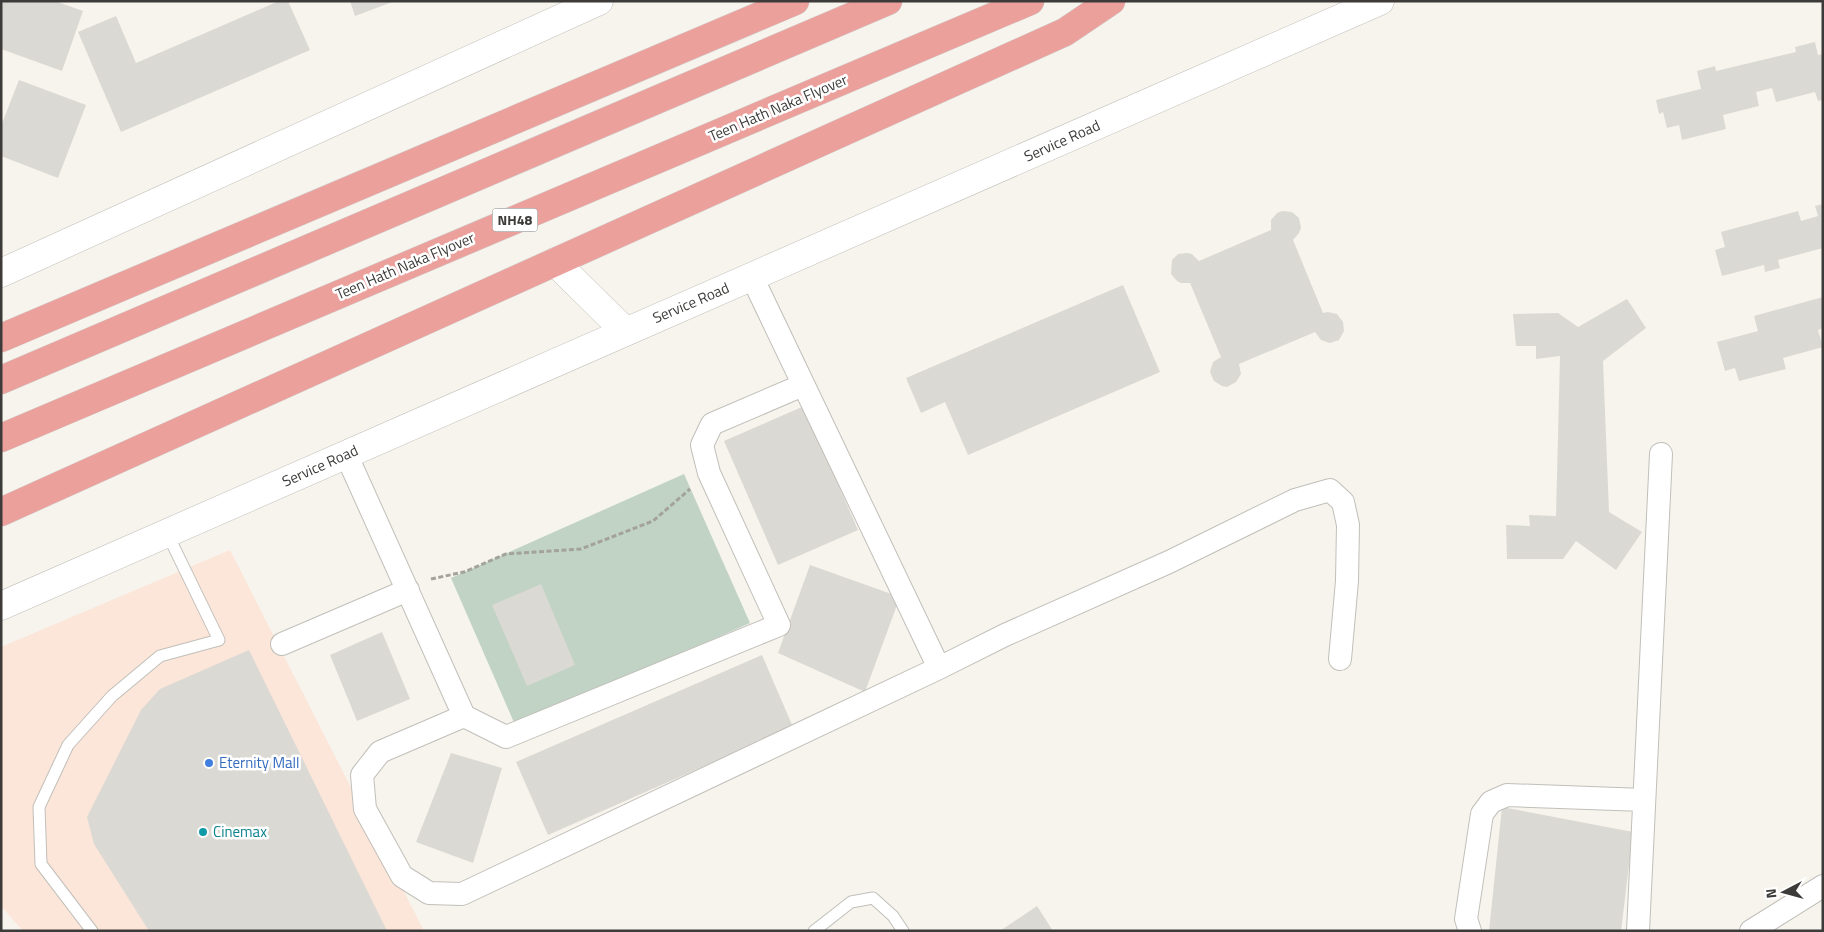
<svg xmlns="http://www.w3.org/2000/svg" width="1824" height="932" viewBox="0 0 1824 932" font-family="'Titillium Web',sans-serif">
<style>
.commercial{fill:#fce5d9}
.green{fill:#c1d3c5}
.building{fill:#dbd9d3}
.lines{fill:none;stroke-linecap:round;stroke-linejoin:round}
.lane-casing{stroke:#c1bfb9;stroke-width:13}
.street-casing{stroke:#c1bfb9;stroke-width:24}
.secondary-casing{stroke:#c1bfb9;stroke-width:29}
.highway-casing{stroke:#d0d0cf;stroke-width:29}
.path{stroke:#a3a29d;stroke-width:3;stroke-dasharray:5 2.5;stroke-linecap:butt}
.lane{stroke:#fff;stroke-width:11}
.street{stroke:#fff;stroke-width:22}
.secondary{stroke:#fff;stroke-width:28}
.highway{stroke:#eca09c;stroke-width:28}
.shop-dot{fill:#3f7fe0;stroke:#fff;stroke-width:2}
.culture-dot{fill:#0f9aa8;stroke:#fff;stroke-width:2}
.labels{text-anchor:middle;stroke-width:5;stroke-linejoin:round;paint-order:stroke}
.shield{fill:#fff;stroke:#767674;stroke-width:1}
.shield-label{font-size:14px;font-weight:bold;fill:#3c3b39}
.street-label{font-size:15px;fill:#3c3b39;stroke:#fff}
.shop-label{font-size:15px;fill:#366cbe;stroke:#fff;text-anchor:start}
.culture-label{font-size:15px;fill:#0d838f;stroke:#fff;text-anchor:start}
</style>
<rect width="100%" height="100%" fill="#f6f4ed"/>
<!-- commercial -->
<path class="commercial" d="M230 550 424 931H23L1 906V647Z"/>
<!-- green -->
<path class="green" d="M684 474 750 623 516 727 451 578Z"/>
<!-- building -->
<path class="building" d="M1 1H55L83 11 62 71 1 49Z
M279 1H288L310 50 121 132 78 32 116 16 136 63Z
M350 1H395L355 16Z
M1815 42 1818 55 1823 54V100L1818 101 1815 92 1776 102 1772 88 1756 92 1759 106 1723 115 1726 129 1682 140 1679 125 1667 128 1663 112 1659 114 1656 100 1701 89 1697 71 1715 66 1716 71 1796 52 1795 47Z
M19 80 86 105 58 178 1 156V126Z
M1823 204V248L1778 260 1780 268 1765 272 1764 265 1722 276 1715 250 1725 247 1721 232 1798 211 1801 221 1818 216 1815 206Z
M1282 211 1292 212 1299 218 1301 228 1299 233 1293 240 1323 313 1328 312 1337 314 1343 322 1344 331 1339 340 1330 343 1321 340 1315 332 1239 364 1241 374 1236 382 1227 387 1222 386 1214 381 1210 372 1213 362 1221 357 1190 283H1181L1177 281 1171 274 1172 260 1178 254 1187 253 1192 254 1199 261 1271 230V220L1277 213Z
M1123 285 1160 372 968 455 945 402 921 413 906 378Z
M1823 297V328L1818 330 1823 347 1783 358 1786 369 1739 381 1735 368 1725 371 1717 342 1758 331 1754 316Z
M1627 299 1646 328 1603 361 1609 512 1642 532 1616 570 1576 541 1563 559H1507L1506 525 1530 526 1529 515 1556 516 1560 356 1536 359V346H1516L1513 314 1558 313 1578 327Z
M804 406 858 530 778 565 724 441Z
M810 565 900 597 865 692 778 653Z
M541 584 575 665 527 686 492 605Z
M382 632 410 699 357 721 330 655Z
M249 650 387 931H149L94 844 87 817 141 710 160 689Z
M762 655 793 727 548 835 516 762Z
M451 753 502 768 473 863 416 842Z
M1502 807 1633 832 1621 931H1489Z
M1037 906 1053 931H1000Z"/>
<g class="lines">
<defs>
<path id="lane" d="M92 931 41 864 39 807 68 745 112 696 160 656 219 640 167 533
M814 931 851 902 873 898 893 916 903 931"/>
<path id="street" d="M752 277 939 668
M346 454 464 716 380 752 362 775 365 809 402 876 429 893 462 894 939 668 1005 635 1169 562 1295 500 1330 490 1343 502 1348 525 1347 581 1340 659
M282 644 408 590
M464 716 506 737 779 625 709 473 702 445 712 424 803 385
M1470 931 1466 919 1482 814 1491 802 1507 795 1644 800
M1638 931 1661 454
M1751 931 1823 886"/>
<path id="secondary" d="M555 262 625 331
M1 273 599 1
M1 606 1380 1"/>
<path id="highway" d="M1 338 795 1
M1 380 888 1
M1 438 1030 1
M1 512 1065 32 1111 1"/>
</defs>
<!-- lane casing -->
<use href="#lane" class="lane-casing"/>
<!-- street casing -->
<use href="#street" class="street-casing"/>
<!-- secondary casing -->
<use href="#secondary" class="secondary-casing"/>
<!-- highway casing -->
<use href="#highway" class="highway-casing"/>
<!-- path -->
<path class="path" d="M431 579 464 572 506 554 581 549 653 521 690 489"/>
<!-- lane -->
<use href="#lane" class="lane"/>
<!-- street -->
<use href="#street" class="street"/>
<!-- secondary -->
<use href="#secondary" class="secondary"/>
<!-- highway -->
<use href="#highway" class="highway"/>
</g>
<!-- markers -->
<circle class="shop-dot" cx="209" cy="763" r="5"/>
<circle class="culture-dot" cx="203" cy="832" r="5"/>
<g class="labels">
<!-- shield labels -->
<rect class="shield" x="492.5" y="208.5" width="45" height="23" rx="4"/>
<g class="shield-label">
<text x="515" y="225">NH48</text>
</g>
<!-- street labels -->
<g class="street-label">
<text transform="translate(778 108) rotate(-23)" y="5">Teen Hath Naka Flyover</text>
<text transform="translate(1062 141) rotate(-24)" y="5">Service Road</text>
<text transform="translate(405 266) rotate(-23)" y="5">Teen Hath Naka Flyover</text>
<text transform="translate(691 303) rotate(-23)" y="5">Service Road</text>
<text transform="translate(320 466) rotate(-24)" y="5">Service Road</text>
</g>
<!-- shop labels -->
<g class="shop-label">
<text x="219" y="768">Eternity Mall</text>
</g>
<!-- culture labels -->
<g class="culture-label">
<text x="213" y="837">Cinemax</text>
</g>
</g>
<!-- border -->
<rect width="1824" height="932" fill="none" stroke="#3c3b39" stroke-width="5"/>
<!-- north arrow -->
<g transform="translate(1784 892) rotate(264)" stroke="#ffffff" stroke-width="4" paint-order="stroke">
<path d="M0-4L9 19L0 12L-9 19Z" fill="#3c3b39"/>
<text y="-8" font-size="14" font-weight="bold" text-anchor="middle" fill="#3c3b39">N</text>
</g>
</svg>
